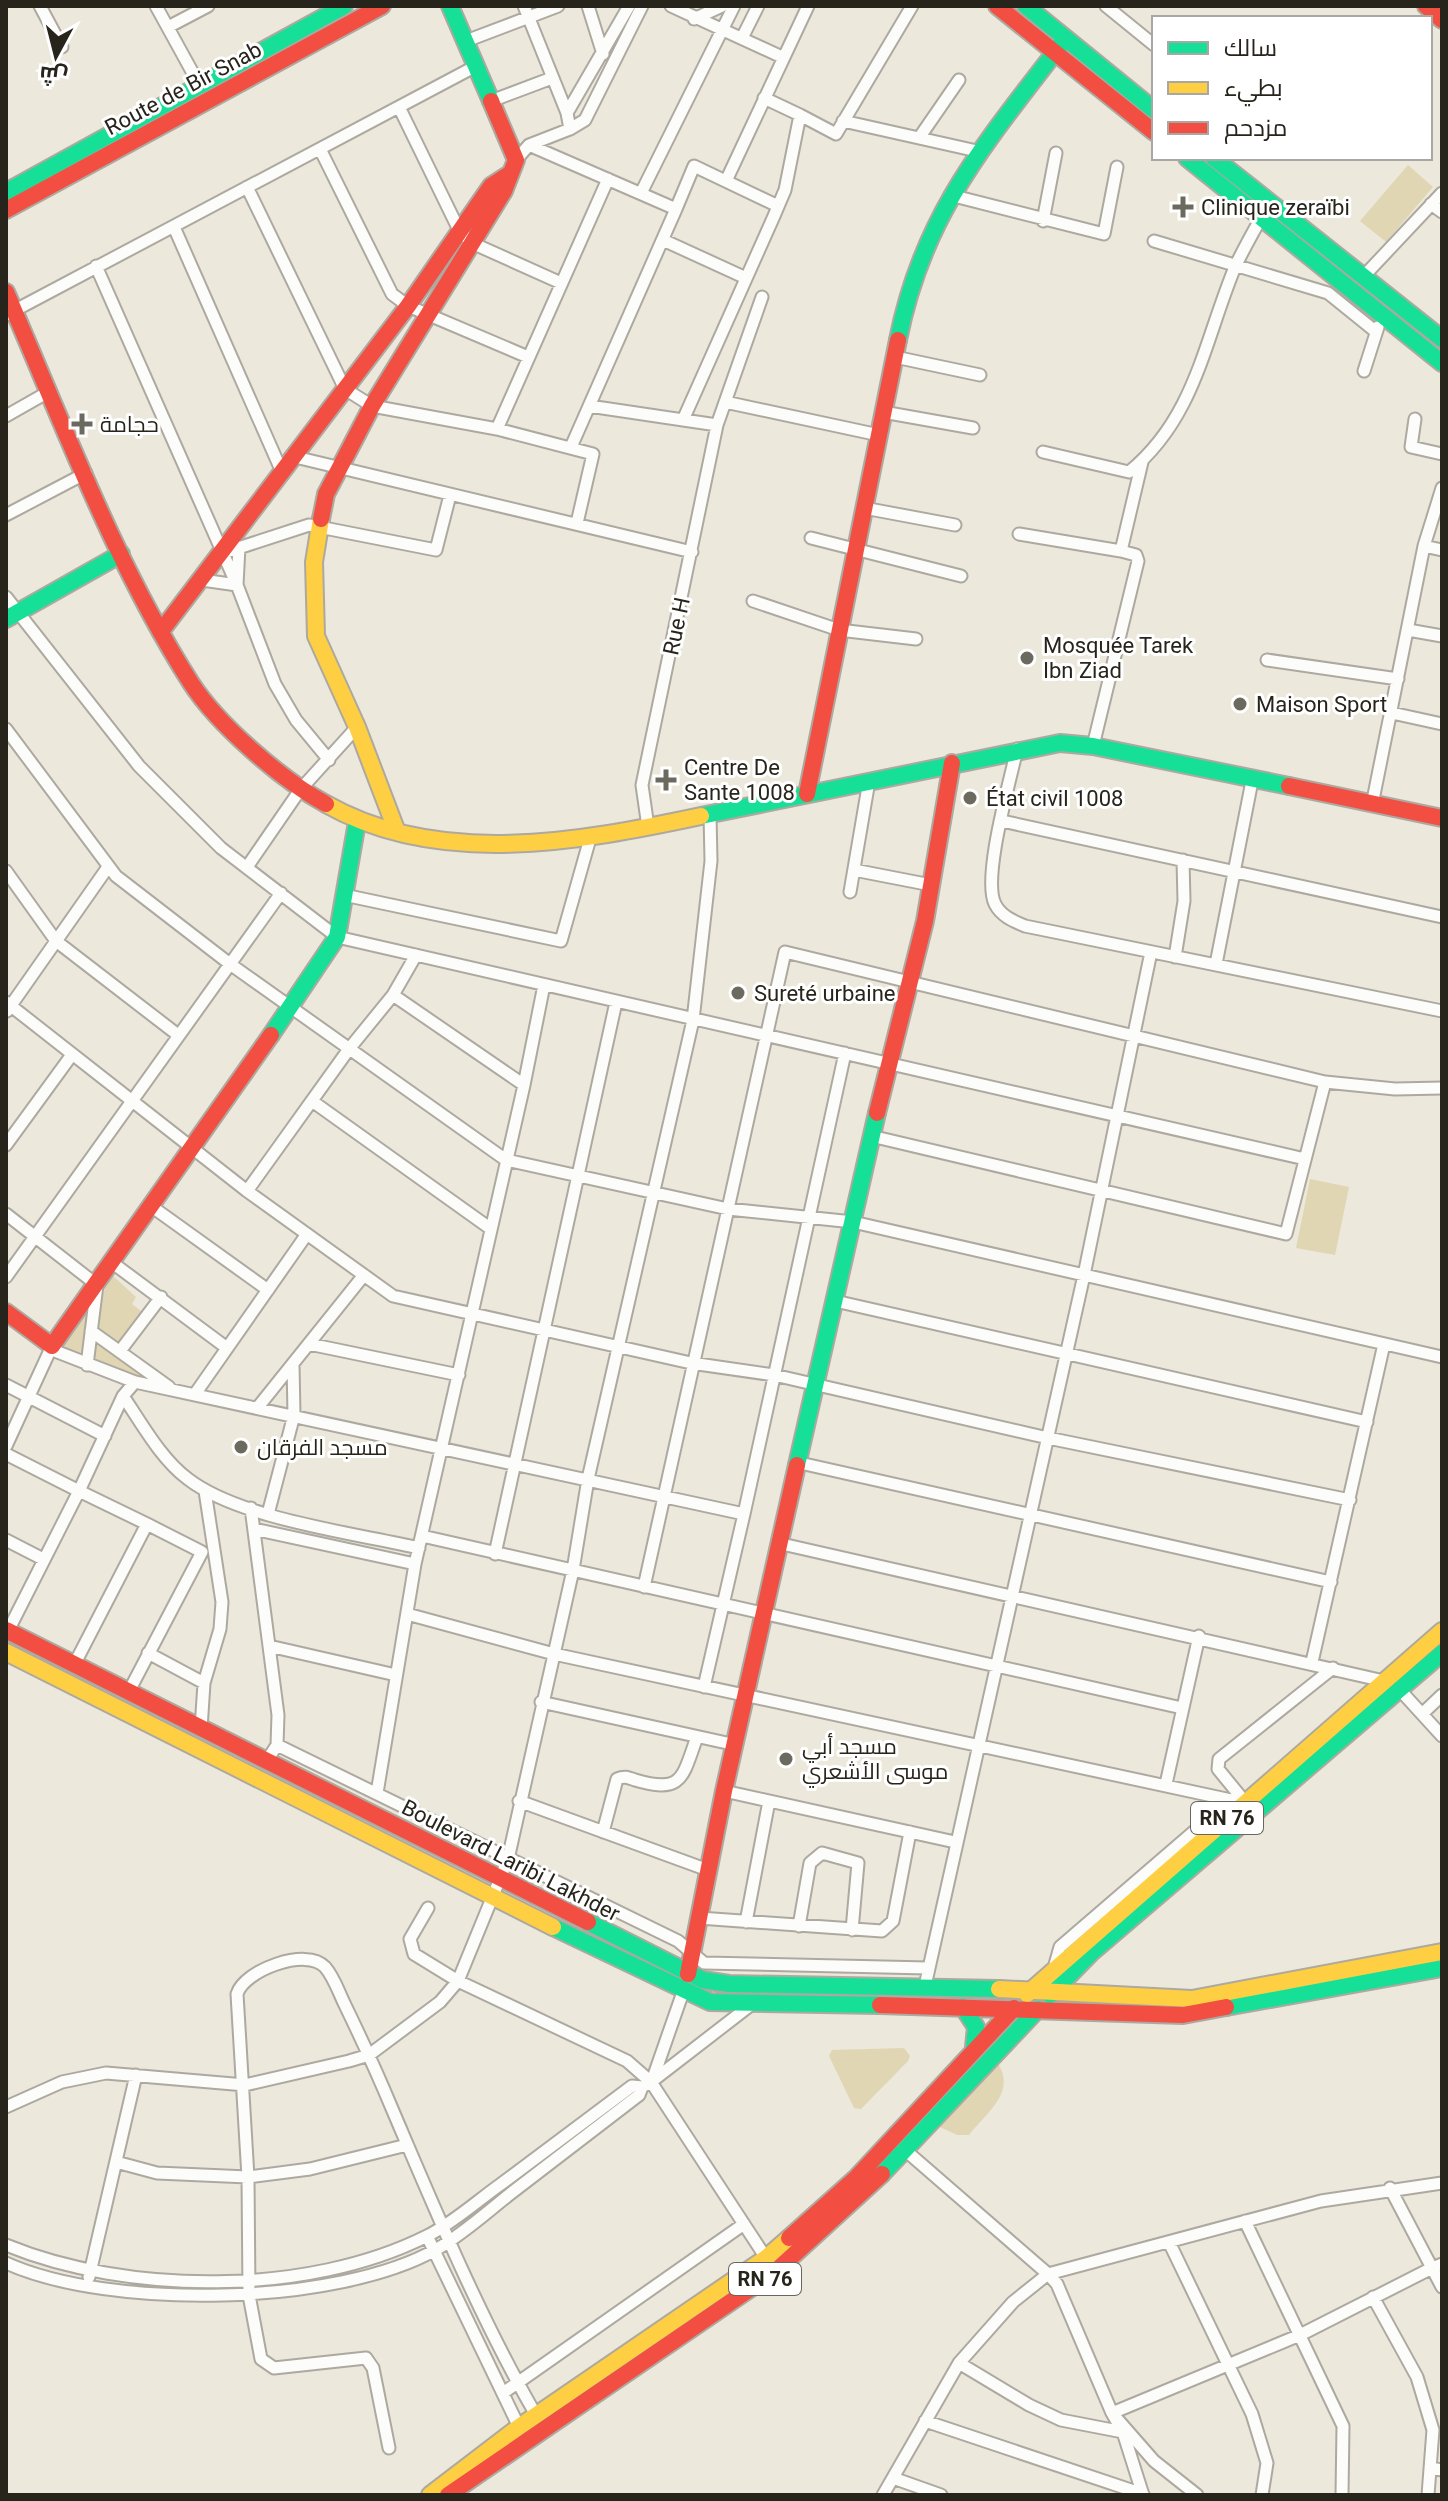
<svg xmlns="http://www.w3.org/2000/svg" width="1448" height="2501" viewBox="0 0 1448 2501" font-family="Roboto,Cairo,sans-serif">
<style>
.green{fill:#e0d6b3}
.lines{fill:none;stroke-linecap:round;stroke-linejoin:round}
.street-casing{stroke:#ada9a0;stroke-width:15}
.fast-casing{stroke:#ada9a0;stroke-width:20}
.slow-casing{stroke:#ada9a0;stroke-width:20}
.jam-casing{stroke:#ada9a0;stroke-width:20}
.street{stroke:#fcfcfa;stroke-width:11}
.fast{stroke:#16e098;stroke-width:16}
.slow{stroke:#ffcf43;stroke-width:16}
.jam{stroke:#f24e42;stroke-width:16}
.poi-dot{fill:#6c695e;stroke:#fff;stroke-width:3}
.labels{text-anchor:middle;stroke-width:6;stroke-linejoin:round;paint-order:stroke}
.shield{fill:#fff;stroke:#68665f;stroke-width:2}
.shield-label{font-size:20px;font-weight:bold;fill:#27241b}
.street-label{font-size:22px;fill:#27241b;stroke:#fff}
.poi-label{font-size:22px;fill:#27241b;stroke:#fff;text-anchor:start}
</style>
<rect width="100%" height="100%" fill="#ece8db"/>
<!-- green -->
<path class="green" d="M1408 165 1433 187 1386 242 1360 221Z
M1310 1179 1349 1187 1335 1255 1296 1248Z
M112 1275 136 1297 132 1304 141 1311 123 1342 116 1344 96 1331 99 1301Z
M91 1302 82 1358 55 1347Z
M95 1343 146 1377 145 1380 89 1365Z
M904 2048 910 2056 908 2061 861 2109 854 2108 829 2056 832 2050Z
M997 2062C1017 2092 988 2111 969 2135H957L940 2127Z"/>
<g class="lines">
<defs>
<path id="street" d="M40 6 62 47
M156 6 200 86
M524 6 567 113
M588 6 603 54
M629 6 567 113 570 129 585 120 642 6
M671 6 782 57
M1106 6 1154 45
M694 19 722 6
M170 26 208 6
M742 38 758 6
M466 41 558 6
M764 98 800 115
M491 101 552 78
M399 107 459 230 472 243 561 283
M843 121 977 151
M919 138 959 80
M529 145 676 209 571 447
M320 149 392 294 408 306 528 357
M516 160 529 145 570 129
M726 181 808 6
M247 187 345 389 372 406 497 429 593 454 577 523
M641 193 734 6
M950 195 1104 234 1117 167
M1431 204 1442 212
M676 209 694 166 778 206
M1043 221 1056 153
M174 227 282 472
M663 240 746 278
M1154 241 1328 293 1375 331
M96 266 237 585 275 684 296 720 329 760
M1364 276 1442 193
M6 315 476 66
M895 357 980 375
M1364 371 1378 327
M725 402 879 435
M589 406 717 425
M883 412 973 428
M6 416 50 391
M1415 419 1411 447 1442 454
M683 420 774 216 785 190 800 115 836 134 912 6
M497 429 608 179
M1043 452 1129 472C1195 418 1204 342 1235 267 1243 250 1252 234 1261 218
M291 456 692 552
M864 508 955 525
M6 515 86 473
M1019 534 1121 551 1142 462
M811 538 961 576
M1424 546 1442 550
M223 553 309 525 436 550 450 495
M202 580 237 585 239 547
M6 597 139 766 221 848 337 937 1305 1159
M753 601 839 630 916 639
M1408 630 1442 636
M1267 660 1398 679
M1392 713 1442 724
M6 729 116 876 230 964 506 1160 728 1209 853 1222 1442 1357
M1093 746 1138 561 1136 555 1121 551
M1017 749C1010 781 982 878 995 904 1001 916 1013 921 1025 926L1442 1011
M1372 805 1424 546 1442 488
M1002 821 1442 917
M648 827 642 785 717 425 762 297
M247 867 300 790 357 727
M854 870 931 885
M6 871 56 941 178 1035
M850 892 869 781
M344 895 561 941 591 835
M1175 957 1184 901 1183 860
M1216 964 1252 781
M6 1002 247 1191 393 1296 691 1363 774 1375 1048 1438 1350 1500
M7 1011 108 867
M524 1085 544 985
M312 1101 491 1229
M871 1136 1286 1234 1325 1082
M6 1145 71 1056
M247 1191 349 1049 393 995 416 955
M151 1206 268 1290
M6 1214 97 1285 87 1365
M110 1261 227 1348
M6 1277 281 893
M835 1301 1367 1422
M91 1331 169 1387
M309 1344 459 1375
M120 1351 161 1297
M6 1385 105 1436
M195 1394 307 1234
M123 1396C142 1424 161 1459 188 1479 240 1519 354 1533 419 1548
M258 1407 364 1275
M6 1446 52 1346 55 1351 135 1382 744 1514 704 1687
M6 1454 79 1491 8 1631
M800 1463 1331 1582
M251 1508 278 1715 277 1745
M268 1514 294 1415 293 1364
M744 1514 845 1053
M254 1529 415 1564
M422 1536 1182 1708
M6 1540 43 1559
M782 1544 1384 1681
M495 1554 616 1002
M644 1587 785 952 1325 1082 1395 1089 1442 1088
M407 1614 554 1654 1245 1803
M269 1646 396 1675
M148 1653 204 1683
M1312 1662 1384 1344
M74 1665 147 1524 79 1491 123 1396 135 1382
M1400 1690 1442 1736
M128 1693 202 1552 147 1524
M541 1702 736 1745
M1422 1714 1442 1695
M201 1729 204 1683 220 1629 222 1602 205 1491
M266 1762 277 1745 678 1941 704 1963 928 1968
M1166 1784 1199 1636
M724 1791 955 1842
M377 1793 415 1564 524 1085 393 995
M519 1801 708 1870
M1245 1802 1218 1769 1219 1759 1333 1668
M603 1832 617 1779C624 1776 627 1777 635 1780 683 1794 682 1778 697 1737
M428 1908 410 1939 414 1954 458 1981 627 2061 651 2082 768 2261
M699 1918 882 1931 893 1921 910 1832
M746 1922 769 1801
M799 1926 810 1863 822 1853 858 1863 852 1930
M1054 1968 1060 1947 1197 1829 1216 1826
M925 1986 1084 1275 1151 952
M652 2081 683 1992
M6 2107 62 2082 106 2073 245 2085 349 2061 369 2055 440 2002 458 1981 508 1859 573 1570 588 1479 693 1020 711 861 710 814
M116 2162 157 2173 248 2177 310 2169 407 2145
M1245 2221 1343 2426 1342 2495
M427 2236 519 2427
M1169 2242 1252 2414 1267 2463 1262 2495
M6 2245C128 2295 308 2296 427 2236 453 2223 477 2201 501 2184 545 2151 589 2118 632 2086L642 2087 651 2082 752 2004
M6 2263C110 2310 337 2306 437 2249 463 2234 486 2213 510 2194 553 2161 596 2128 639 2095L642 2087
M1442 2264 1432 2268 1442 2287
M89 2277 136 2075
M1373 2297 1417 2377 1433 2430 1428 2495
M959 2363 1029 2405 1061 2420 1123 2432
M503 2393 744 2224
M925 2421 1143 2494
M389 2448 373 2368 366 2358 274 2368 261 2359 249 2295 248 2177 237 1994C244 1970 307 1947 325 1967 334 1977 339 1993 345 2005 362 2040 378 2075 393 2111 437 2214 480 2318 536 2415
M1430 2468 1442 2470
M893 2478 941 2495
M883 2495 959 2363 1013 2302 1048 2274 905 2150
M1143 2495 1123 2432 1112 2413 1300 2335 1432 2268 1390 2188
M1197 2495 1154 2461 1112 2413 1057 2284 1048 2274 1321 2201 1442 2183"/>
<path id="fast" d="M450 6 491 101
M1026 6 1154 110
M1187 158 1442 363
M1214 158 1442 339
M6 192 344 6
M898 340C923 212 989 139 1065 39
M6 619 121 554
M701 816 1060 743 1093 746 1289 786
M271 1035 337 937 357 822
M797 1465 877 1113
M588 1922 703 1980 729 1984 999 1989
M553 1927 710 2002 880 2005
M1050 1995 1091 1953 1442 1653
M963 2007 976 2027 974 2047
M1226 2007 1442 1968
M882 2174 1038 2009"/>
<path id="slow" d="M321 519 314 562 316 636 357 727 397 832
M326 804C439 868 579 842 701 816
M6 1652 553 1927
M999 1989 1192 1999 1442 1952
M1027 1994 1442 1631
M430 2495 519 2427 766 2258 789 2238"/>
<path id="jam" d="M997 6 1154 132
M1426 6 1442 20
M6 210 382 6
M6 292C63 423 114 562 191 683 218 725 282 780 326 804
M321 519 326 494 372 406 504 191 516 160 491 101
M162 630 408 306 491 186 508 175
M1289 786 1442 818
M807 794 898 340
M877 1113 925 921 952 763
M6 1312 52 1346 271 1035
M6 1630 588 1922
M688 1974 724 1791 797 1465
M880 2005 1183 2015 1226 2007
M789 2238 856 2178 1014 2008
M448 2495 776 2271 882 2174"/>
</defs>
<!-- street casing -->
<use href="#street" class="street-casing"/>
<!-- fast casing -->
<use href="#fast" class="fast-casing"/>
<!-- slow casing -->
<use href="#slow" class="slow-casing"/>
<!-- jam casing -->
<use href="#jam" class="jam-casing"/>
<!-- street -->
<use href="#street" class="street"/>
<!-- fast -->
<use href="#fast" class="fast"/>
<!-- slow -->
<use href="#slow" class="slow"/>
<!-- jam -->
<use href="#jam" class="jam"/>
</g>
<!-- markers -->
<g class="poi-dot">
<path d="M1179 195h8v8h8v8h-8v8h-8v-8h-8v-8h8z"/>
<path d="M78 412h8v8h8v8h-8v8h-8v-8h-8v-8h8z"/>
<circle cx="1027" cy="658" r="8"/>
<circle cx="1240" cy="704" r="8"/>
<path d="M662 768h8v8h8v8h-8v8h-8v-8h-8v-8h8z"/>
<circle cx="970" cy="798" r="8"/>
<circle cx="738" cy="993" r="8"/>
<circle cx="241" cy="1447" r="8"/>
<circle cx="786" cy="1759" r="8"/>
</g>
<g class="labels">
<!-- shield labels -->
<g class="shield">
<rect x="1191" y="1802" width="72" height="32" rx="6"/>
<rect x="729" y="2263" width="72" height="32" rx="6"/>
</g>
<g class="shield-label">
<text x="1227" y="1825">RN 76</text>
<text x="765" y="2286">RN 76</text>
</g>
<!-- street labels -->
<g class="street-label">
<text transform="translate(183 88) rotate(-28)" y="8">Route de Bir Snab</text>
<text transform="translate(676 626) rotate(-78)" y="8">Rue H</text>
<text transform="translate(511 1860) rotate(27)" y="8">Boulevard Laribi Lakhder</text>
</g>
<!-- poi labels -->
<g class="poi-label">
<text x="1201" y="215">Clinique zeraïbi</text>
<text x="100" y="432">حجامة</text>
<text x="1043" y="653">Mosquée Tarek<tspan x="1043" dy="25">Ibn Ziad</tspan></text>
<text x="1256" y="712">Maison Sport</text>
<text x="684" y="775">Centre De<tspan x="684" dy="25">Sante 1008</tspan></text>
<text x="986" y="806">État civil 1008</text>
<text x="754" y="1001">Sureté urbaine</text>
<text x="257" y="1455">مسجد الفرقان</text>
<text x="802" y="1754">مسجد أبي<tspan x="802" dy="25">موسى الأشعري</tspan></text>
</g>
</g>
<!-- border -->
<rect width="1448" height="2501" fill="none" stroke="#27241b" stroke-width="16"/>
<!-- legend -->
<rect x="1152" y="16" width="280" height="144" fill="#ffffff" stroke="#a9a7a4" stroke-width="2"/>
<rect x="1168" y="42" width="40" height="12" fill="#16e098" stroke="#a9a7a4" stroke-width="2"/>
<text x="1224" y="56" font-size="24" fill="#27241b">سالك</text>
<rect x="1168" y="82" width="40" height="12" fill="#ffcf43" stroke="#a9a7a4" stroke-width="2"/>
<text x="1224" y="96" font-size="24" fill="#27241b">بطيء</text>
<rect x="1168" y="122" width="40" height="12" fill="#f24e42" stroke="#a9a7a4" stroke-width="2"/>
<text x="1224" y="136" font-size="24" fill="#27241b">مزدحم</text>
<!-- north arrow -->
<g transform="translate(56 56) rotate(187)" stroke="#ffffff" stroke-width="6" paint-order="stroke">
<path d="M0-6L14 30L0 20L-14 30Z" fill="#27241b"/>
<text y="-12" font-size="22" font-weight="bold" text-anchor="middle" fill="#27241b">ش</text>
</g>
</svg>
